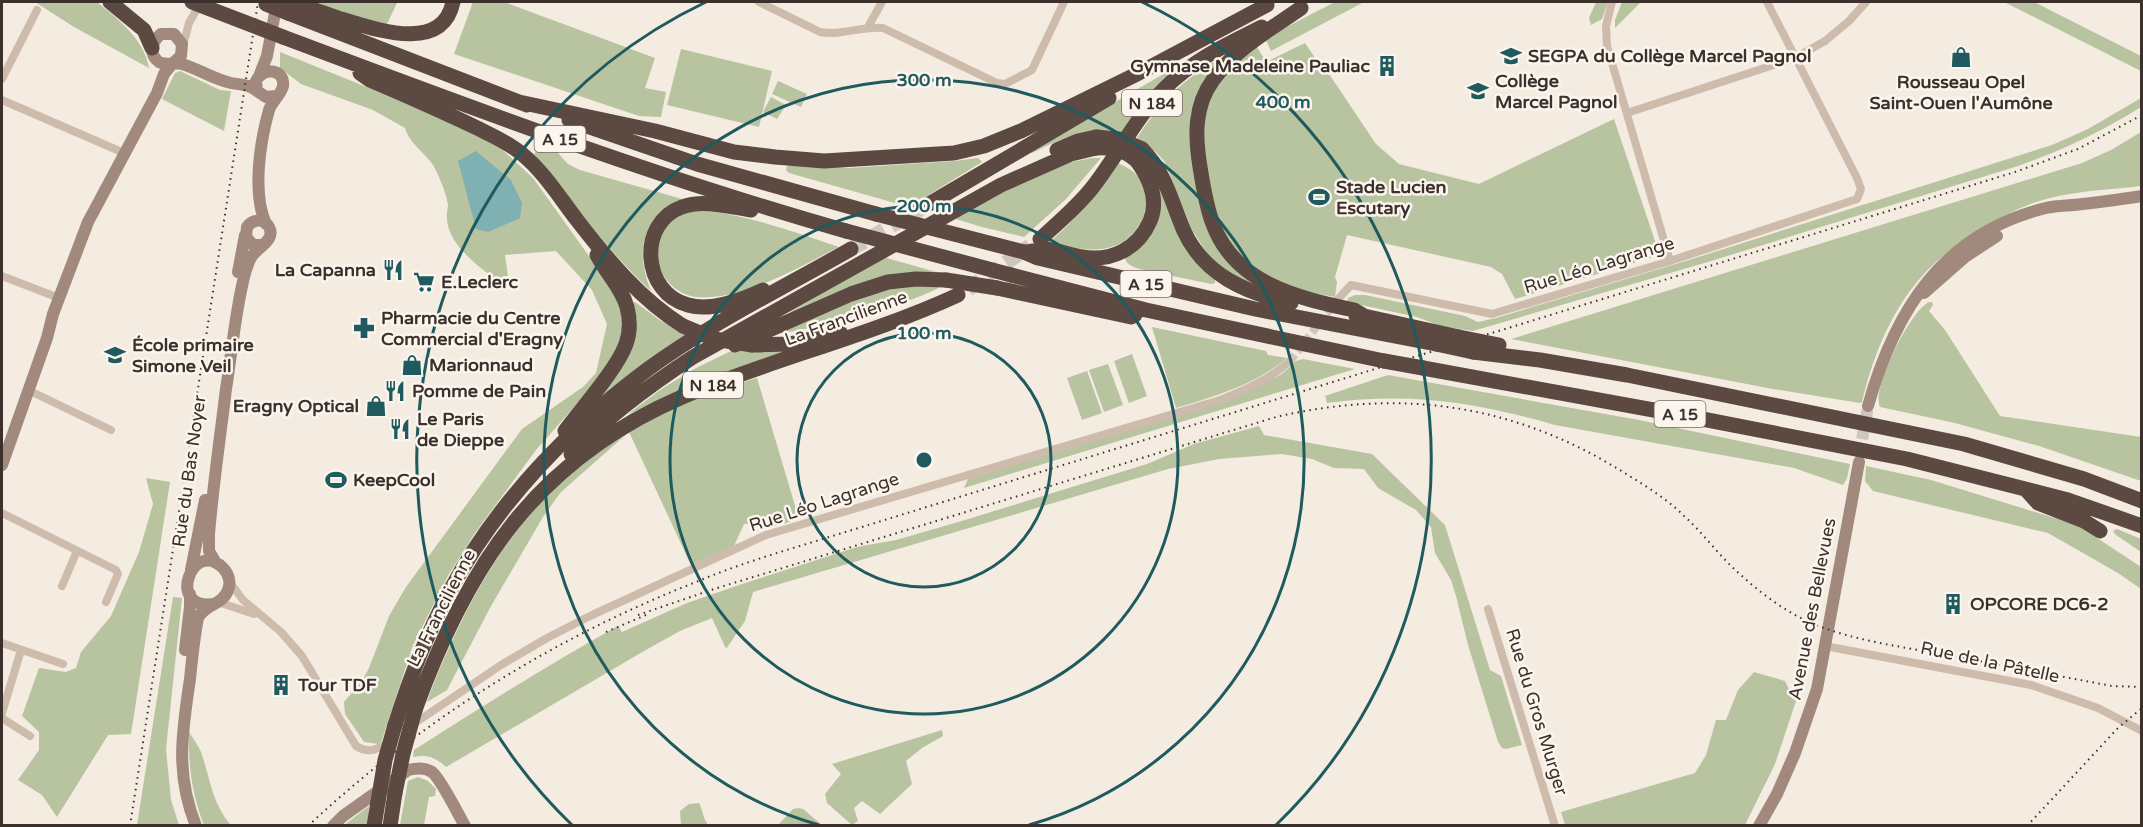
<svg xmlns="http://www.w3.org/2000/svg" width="2143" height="827" viewBox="0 0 2143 827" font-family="'Varela Round',sans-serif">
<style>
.green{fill:#b8c4a0}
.water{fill:#7fb0b2}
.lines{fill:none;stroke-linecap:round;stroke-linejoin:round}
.street-tunnel{stroke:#cfc6bd;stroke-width:8;stroke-dasharray:8 4;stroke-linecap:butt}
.secondary-tunnel{stroke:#cfc6bd;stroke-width:12;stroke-dasharray:12 6;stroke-linecap:butt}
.highway-tunnel{stroke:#cfc6bd;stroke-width:15;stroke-dasharray:15 8;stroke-linecap:butt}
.street{stroke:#cdbbac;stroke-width:8}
.secondary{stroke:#a18a7d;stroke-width:12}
.highway{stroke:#5c4a42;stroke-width:15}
.rail{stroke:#3b302b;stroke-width:2;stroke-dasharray:1.5 4.5;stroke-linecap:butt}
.highway-bridge{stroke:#5c4a42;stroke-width:15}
.ring{fill:none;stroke:#1f5a5e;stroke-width:3}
.labels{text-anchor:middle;stroke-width:5;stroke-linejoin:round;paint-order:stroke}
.shield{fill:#fbf5ee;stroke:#756b66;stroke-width:1.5}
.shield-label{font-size:16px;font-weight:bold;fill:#3b302b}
.poi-label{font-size:18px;font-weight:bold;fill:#3b302b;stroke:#fbf5ee;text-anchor:start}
.street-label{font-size:18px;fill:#3b302b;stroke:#fbf5ee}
.centre{fill:#1f5a5e;stroke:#fbf5ee;stroke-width:3}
.ring-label{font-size:18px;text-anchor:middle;font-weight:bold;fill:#1f5a5e;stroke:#fbf5ee;stroke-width:5;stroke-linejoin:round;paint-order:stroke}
</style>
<rect width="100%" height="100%" fill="#f4ebe1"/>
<!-- green -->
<path class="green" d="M35 2H97C119 20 144 39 149 68L74 27Z
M308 2H393L397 3 386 26Z
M473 2H504L655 58 645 88 666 92 661 117 639 116 454 54Z
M1335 2H1364L1271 51 1265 38Z
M1596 2H1608L1602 19 1591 25 1589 18Z
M1622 2H1641L1615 28V20Z
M2004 2H2034L2141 56V71Z
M1305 43 1321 67 1325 68 1376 144 1399 164 1479 184 1614 119 1657 247 1653 257 1515 299 1502 274 1491 267 1347 235 1335 277 1337 282 1335 297C1314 293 1291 290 1272 280 1258 273 1243 261 1234 248 1210 216 1194 129 1212 93 1222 73 1240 60 1256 45L1266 62Z
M681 49 772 71 759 127 667 105Z
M280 52 374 90 494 142 533 178 609 284 621 309 622 331 616 353 589 390 536 450 475 533 449 574 413 645 382 740 379 744 364 742 345 714 344 702 362 681 369 668 389 616 406 587 522 429 583 387 596 373 607 324 592 290 556 251 505 255 509 284 503 285C483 270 448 246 447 219 446 214 448 209 448 205 446 192 439 176 433 165 424 152 409 143 405 128L373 110 301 84 280 68Z
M1218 59 1220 62 1201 90 1202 201 1256 284 1251 286 1211 260 1191 228 1165 162 1156 152 1137 138C1161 101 1181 82 1218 59Z
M180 71 220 90 231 91 224 131 162 99 175 73Z
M1167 72 1170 76 1122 132C1088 126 1061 139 1032 153L1030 151Z
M778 81 807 94 801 107 772 94Z
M771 97 786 105 777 119 763 112Z
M2141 98V107C2101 132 2063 150 2018 166L1711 261 1473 331 1440 326 1417 317 1347 302 1348 298 1355 295H1365L1465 316 1478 322 1496 318 1689 260 2052 145 2088 129Z
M2141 132V186C2106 190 2067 191 2033 203 2012 211 1991 222 1972 235 1960 243 1947 252 1936 262 1896 298 1874 351 1862 402L1860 403 1773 389 1511 339 2082 163 2111 150Z
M541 146 556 151 568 164 580 170 682 199C673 208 654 222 648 232 638 250 644 273 651 291 606 250 572 200 534 154Z
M978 158 982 162 909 207 789 173 786 170 787 166 793 165 848 168 954 161Z
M1092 158H1101L1066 199 1024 237 982 227 949 217 1061 164Z
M1118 163C1126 167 1135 171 1140 179 1155 202 1141 235 1117 245 1095 254 1071 247 1049 243L1069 224Z
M1160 188 1215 278V283L1211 284 1139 269C1132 266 1126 265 1125 257Z
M696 210C746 214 792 231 839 247 799 267 743 301 697 297 665 294 645 255 665 228 673 218 684 214 696 210Z
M883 257 947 275 932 274 793 313 790 312Z
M944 285C919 299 892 306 865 313 834 322 802 332 770 334L858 297 895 287Z
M635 302 661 321 689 335 588 409 622 365 631 304Z
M1929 302H1932L1933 305 1929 311 1945 330 2000 416 2141 437V481L2039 446 1955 423 1880 407C1871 389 1910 311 1929 302Z
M1152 327 1266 351 1268 355 1287 358C1255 385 1215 396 1176 408Z
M733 350C755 353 776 353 798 350L628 414 660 390 694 369Z
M1132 354 1147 396 1129 403 1114 361Z
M1303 359 1355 369 964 488 968 479 1240 395 1282 374 1296 361Z
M1108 364 1123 405 1104 412 1089 370Z
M1087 371 1102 413 1082 420 1067 378Z
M1388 375 1639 420 1850 464 1847 478 1843 485 1794 468 1555 425C1475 402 1410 392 1327 403L1325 396Z
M757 378 799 519 766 529 758 523 744 524 734 546 691 565 629 432 561 492 543 517 491 606 447 690 427 702C437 672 451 643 465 614 488 568 518 525 554 487 588 453 644 422 688 401 710 391 734 385 757 378Z
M1259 426 1264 435 1372 454 1445 525 1490 670 1501 676 1522 745 1506 749 1502 748 1498 742 1468 645 1456 596 1451 580 1435 553 1431 527 1416 510 1378 488 1364 469 1334 468 1312 459 1282 454 1219 459 1168 469 753 592 745 621 726 649 712 618 680 631 644 651 446 767C435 757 427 754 413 757L414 750C481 707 548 665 618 626L622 632 687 603 742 584 857 547 896 540 965 520 1147 464 1194 444Z
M1866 466 1931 480 2061 520 2082 528 2141 567V589L2118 573 2048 533 1873 491 1865 481Z
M146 478 170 482 131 734 108 735 57 817 42 795 18 780 39 750V732L22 716 39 668 66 672 76 668 81 652 111 616 139 552 153 504Z
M2117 529 2141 539V552L2116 535 2113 531Z
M173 597 182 598 166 749 171 800 179 825H137Z
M1754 672 1785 681 1791 693 1798 695 1775 764 1745 825H1565L1561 812 1695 773 1706 755 1716 720H1726L1738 690Z
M942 730 943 736 922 748 906 761 912 784 880 814 862 801 854 808 858 821 852 825 827 803 825 794 841 774 832 764Z
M189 732C193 738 198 745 201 752 210 777 212 804 231 825H204C192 795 188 765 189 732Z
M418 777 428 781 436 789 435 796 429 797 424 825H400L408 781Z
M699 803C703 810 703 820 709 825H681L680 811 689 804Z
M369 806 368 825 343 826Z
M799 808 803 809 822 825H778L793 809Z"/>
<!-- water -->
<path class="water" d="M476 151 511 180 522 203 520 218 488 232 476 229 458 161Z"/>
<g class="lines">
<!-- street-tunnel -->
<path class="street-tunnel" d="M1290 361 1334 304"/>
<!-- secondary-tunnel -->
<path class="secondary-tunnel" d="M1859 457 1868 406"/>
<!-- highway-tunnel -->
<path class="highway-tunnel" d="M851 249 929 204
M968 289 1030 246"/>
<!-- street -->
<path class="street" d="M759 2 820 32C841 36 861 26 883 28L997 83 1005 84 1032 70 1064 2
M1612 2 1606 26 1607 46 1670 261
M868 27 882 2
M183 46 189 23 201 2
M2 79 37 10
M2 100 124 153
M1627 113 1795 58 1825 41 1849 21 1866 2
M2 276 59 298
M1338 299 1351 285 1492 314 1670 261 1857 199 1861 189 1857 178 1767 2
M28 390 111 430
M2 513 116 570 118 574 106 602
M229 581 243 600 281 632 302 656 356 746C369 754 377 750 390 741
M62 586 77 551
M218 602 254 614
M1488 609 1555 826
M2 643 63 664
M1825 646 2031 685 2098 708 2142 731
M2 713 21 650
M2 718 30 736
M412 725 501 665 547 638 590 616 766 535 1220 400C1245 390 1270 379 1290 361"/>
<!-- secondary -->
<path class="secondary" d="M173 63 181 56 182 44 174 34H161C152 41 148 54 159 62 166 66 174 62 182 64 199 69 213 79 231 83 241 85 249 84 257 91
M260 74 267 56 277 2
M266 224C252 193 260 142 269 110 272 101 281 95 283 86 285 68 262 67 256 81L257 91 266 97 276 96
M238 272 245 235
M1924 293 1965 257 1997 236
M1868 406C1895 310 1943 233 2046 208 2058 205 2070 206 2082 204 2102 202 2122 199 2142 196
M2 465 47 338 53 314 88 222 157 93 164 74 172 64
M216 563 209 551V534C213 486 220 438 226 389 232 351 235 314 244 277 246 270 248 262 252 256 258 247 276 240 269 227 264 217 252 220 247 227L246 237 253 245H263
M191 570 205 500
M185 650 190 607V594
M196 826C175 774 182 732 190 679 192 659 194 638 198 618 205 604 223 605 228 590 231 583 229 574 223 568 193 537 165 611 214 604
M333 826 343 816 408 770C416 768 425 767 432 772 441 779 458 814 465 826
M1759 826 1777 794 1795 753 1817 689 1859 462"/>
<!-- highway -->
<path class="highway" d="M110 2 144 30 152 48
M289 2C306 7 324 13 341 19 375 29 442 54 453 2
M1301 8C1271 29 1235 49 1213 80 1194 106 1195 136 1200 167 1203 186 1206 206 1213 224 1235 284 1298 298 1354 310L1364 316
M288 13 527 105
M283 37C469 107 655 177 846 231
M360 73 370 80C405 95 440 110 475 127 491 135 508 142 522 154 544 172 560 198 577 220 608 260 640 299 683 326
M519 102 655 131 734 152 775 157 824 161 954 153 984 146 1021 131 1137 74 1267 5
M569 120 697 164 876 214
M1142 149C1166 173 1171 201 1184 231 1204 275 1246 293 1291 303
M1057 150 1078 141 1096 137
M929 204 1109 98
M751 210C729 207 704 199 682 207 637 223 642 293 688 305 711 312 741 300 763 290
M1040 239C1058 223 1077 207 1092 188 1118 155 1136 117 1165 88 1193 60 1228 44 1262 27
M1024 252 1038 258 1255 309 1436 344
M1027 252C1033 251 1040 249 1046 249 1057 250 1070 255 1082 257 1111 262 1138 249 1150 221 1159 200 1150 179 1137 161
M1011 275 1146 310 1384 361
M997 288 1131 317 1135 315
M1356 316H1364L1459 337
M735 345 851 294 888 282 916 279 946 280
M752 345 790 344 840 332
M1473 352 1540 360 1627 375 1964 444 2084 479 2142 501
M1423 368 1692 417 1907 459 2068 500 2142 526
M565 431C582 408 617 369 626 344 630 333 630 319 627 307 622 288 606 273 597 255
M571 454C607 417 650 385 693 357L1001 185 1071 154 1096 148
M2028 492 2038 503 2084 521 2100 531
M415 710C467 566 536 460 682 397 772 359 869 336 958 295
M395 725C410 677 428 631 452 587 497 503 571 426 648 369 711 323 783 288 851 249
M374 826 378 802
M390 826 395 793"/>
<!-- rail -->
<path class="rail" d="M638 615 714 589 1276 417C1401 388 1514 404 1623 472 1644 485 1666 498 1683 515 1700 530 1714 549 1730 565 1755 589 1784 612 1816 625 1854 640 1896 646 1936 653 1995 664 2054 675 2112 686L2142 687
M606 632 646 615
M130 826 258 2
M308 826C420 721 553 638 696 582 734 566 773 554 813 542L2015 172 2078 149 2142 115
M2027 826 2117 729 2142 708"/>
<!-- highway-bridge -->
<path class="highway-bridge" d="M192 2 283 37
M266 4 288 13
M1096 137 1119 139 1142 149
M1096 148C1113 147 1125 150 1137 161
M876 214 1024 252
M846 231 1011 275
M946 280 997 288
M683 326 714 339 752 345
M1459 337 1499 345
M1436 344 1473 352
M1384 361 1423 368
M395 793 403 754 415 710
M378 802 385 760 395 725"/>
</g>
<!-- distance rings -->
<g class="ring">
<circle cx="924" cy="460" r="127"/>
<circle cx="924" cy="460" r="254"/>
<path d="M819 825A380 380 0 1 1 1029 825"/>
<path d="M572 825A507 507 0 0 1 706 2M1142 2A507 507 0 0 1 1276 825"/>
</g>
<!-- icons -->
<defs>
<symbol id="school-bare" viewBox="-9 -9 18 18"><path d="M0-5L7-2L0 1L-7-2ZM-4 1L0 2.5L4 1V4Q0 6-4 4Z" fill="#1f5a5e" stroke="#fbf5ee" stroke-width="2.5" paint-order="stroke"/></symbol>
<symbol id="shop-bare" viewBox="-9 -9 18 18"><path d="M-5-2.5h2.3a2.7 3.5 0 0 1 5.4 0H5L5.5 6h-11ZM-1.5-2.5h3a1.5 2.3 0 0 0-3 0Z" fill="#1f5a5e" stroke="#fbf5ee" stroke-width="2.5" paint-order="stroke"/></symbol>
<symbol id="building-bare" viewBox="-9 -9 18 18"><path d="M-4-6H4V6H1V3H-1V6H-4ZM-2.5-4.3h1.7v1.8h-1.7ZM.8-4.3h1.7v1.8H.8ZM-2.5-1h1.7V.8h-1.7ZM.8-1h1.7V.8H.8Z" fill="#1f5a5e" stroke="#fbf5ee" stroke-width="2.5" paint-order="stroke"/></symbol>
<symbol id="stadium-bare" viewBox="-9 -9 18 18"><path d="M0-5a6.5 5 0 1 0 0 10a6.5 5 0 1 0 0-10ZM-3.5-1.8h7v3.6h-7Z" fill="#1f5a5e" stroke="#fbf5ee" stroke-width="2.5" paint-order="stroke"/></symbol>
<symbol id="restaurant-bare" viewBox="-9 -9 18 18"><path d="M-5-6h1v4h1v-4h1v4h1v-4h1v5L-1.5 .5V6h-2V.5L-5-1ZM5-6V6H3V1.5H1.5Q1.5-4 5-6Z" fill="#1f5a5e" stroke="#fbf5ee" stroke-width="2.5" paint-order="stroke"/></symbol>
<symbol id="supermarket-bare" viewBox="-9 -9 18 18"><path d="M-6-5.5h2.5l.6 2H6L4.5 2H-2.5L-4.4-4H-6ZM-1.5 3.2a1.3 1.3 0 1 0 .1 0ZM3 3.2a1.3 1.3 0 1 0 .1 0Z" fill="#1f5a5e" stroke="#fbf5ee" stroke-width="2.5" paint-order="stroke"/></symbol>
<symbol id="pharmacy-bare" viewBox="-9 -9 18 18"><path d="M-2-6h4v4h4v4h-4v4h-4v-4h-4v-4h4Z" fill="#1f5a5e" stroke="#fbf5ee" stroke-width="2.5" paint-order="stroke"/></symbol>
</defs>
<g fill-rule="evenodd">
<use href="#school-bare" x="1496" y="41" width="30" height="30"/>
<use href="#shop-bare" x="1946" y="42" width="30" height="30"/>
<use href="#building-bare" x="1372" y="51" width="30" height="30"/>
<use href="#school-bare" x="1463" y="76" width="30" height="30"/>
<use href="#stadium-bare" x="1304" y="182" width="30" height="30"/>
<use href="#restaurant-bare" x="378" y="255" width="30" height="30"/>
<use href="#supermarket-bare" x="409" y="267" width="30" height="30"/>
<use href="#pharmacy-bare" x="349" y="313" width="30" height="30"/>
<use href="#school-bare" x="100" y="340" width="30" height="30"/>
<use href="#shop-bare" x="397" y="350" width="30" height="30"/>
<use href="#restaurant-bare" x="380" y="376" width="30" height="30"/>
<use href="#shop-bare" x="361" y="391" width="30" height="30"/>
<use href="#restaurant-bare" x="385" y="414" width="30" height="30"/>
<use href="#stadium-bare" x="321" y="465" width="30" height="30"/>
<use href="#building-bare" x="1938" y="589" width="30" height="30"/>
<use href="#building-bare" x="266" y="670" width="30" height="30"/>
</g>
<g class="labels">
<!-- shield labels -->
<g class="shield">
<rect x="1122" y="90" width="60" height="26" rx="4.5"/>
<rect x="534.5" y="126" width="51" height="26" rx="4.5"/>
<rect x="1120.5" y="271" width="51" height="26" rx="4.5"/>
<rect x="683" y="372" width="60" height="26" rx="4.5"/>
<rect x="1654.5" y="401" width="51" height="26" rx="4.5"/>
</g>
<g class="shield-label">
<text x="1152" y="109">N 184</text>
<text x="560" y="145">A 15</text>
<text x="1146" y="290">A 15</text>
<text x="713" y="391">N 184</text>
<text x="1680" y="420">A 15</text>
</g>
<!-- poi labels -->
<g class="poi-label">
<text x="1528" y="62">SEGPA du Collège Marcel Pagnol</text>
<text x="1370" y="72" text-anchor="end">Gymnase Madeleine Pauliac</text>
<text x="1495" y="87">Collège<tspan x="1495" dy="21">Marcel Pagnol</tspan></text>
<text x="1961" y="88" text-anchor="middle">Rousseau Opel<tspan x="1961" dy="21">Saint-Ouen l'Aumône</tspan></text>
<text x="1336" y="193">Stade Lucien<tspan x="1336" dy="21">Escutary</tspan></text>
<text x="376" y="276" text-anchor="end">La Capanna</text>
<text x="441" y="288">E.Leclerc</text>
<text x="381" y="324">Pharmacie du Centre<tspan x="381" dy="21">Commercial d'Eragny</tspan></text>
<text x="132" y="351">École primaire<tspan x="132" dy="21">Simone Veil</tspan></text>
<text x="429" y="371">Marionnaud</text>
<text x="412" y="397">Pomme de Pain</text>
<text x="359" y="412" text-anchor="end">Eragny Optical</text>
<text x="417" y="425">Le Paris<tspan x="417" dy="21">de Dieppe</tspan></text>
<text x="353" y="486">KeepCool</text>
<text x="1970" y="610">OPCORE DC6-2</text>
<text x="298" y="691">Tour TDF</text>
</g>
<!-- street labels -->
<g class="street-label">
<text transform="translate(1599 265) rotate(-17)" y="6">Rue Léo Lagrange</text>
<text transform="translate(846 318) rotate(-20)" y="6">La Francilienne</text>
<text transform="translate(189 471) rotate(-82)" y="6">Rue du Bas Noyer</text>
<text transform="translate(824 502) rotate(-18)" y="6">Rue Léo Lagrange</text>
<text transform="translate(441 608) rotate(-63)" y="6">La Francilienne</text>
<text transform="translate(1812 609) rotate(-79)" y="6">Avenue des Bellevues</text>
<text transform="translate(1990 662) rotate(12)" y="6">Rue de la Pâtelle</text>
<text transform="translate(1537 712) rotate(73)" y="6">Rue du Gros Murger</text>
</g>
</g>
<circle cx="924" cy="460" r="9" class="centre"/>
<g class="ring-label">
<text x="924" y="86">300 m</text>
<text x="1283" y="108">400 m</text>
<text x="924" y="212">200 m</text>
<text x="924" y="339">100 m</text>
</g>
<!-- border -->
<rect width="2143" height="827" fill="none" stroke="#3b302b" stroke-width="6"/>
</svg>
